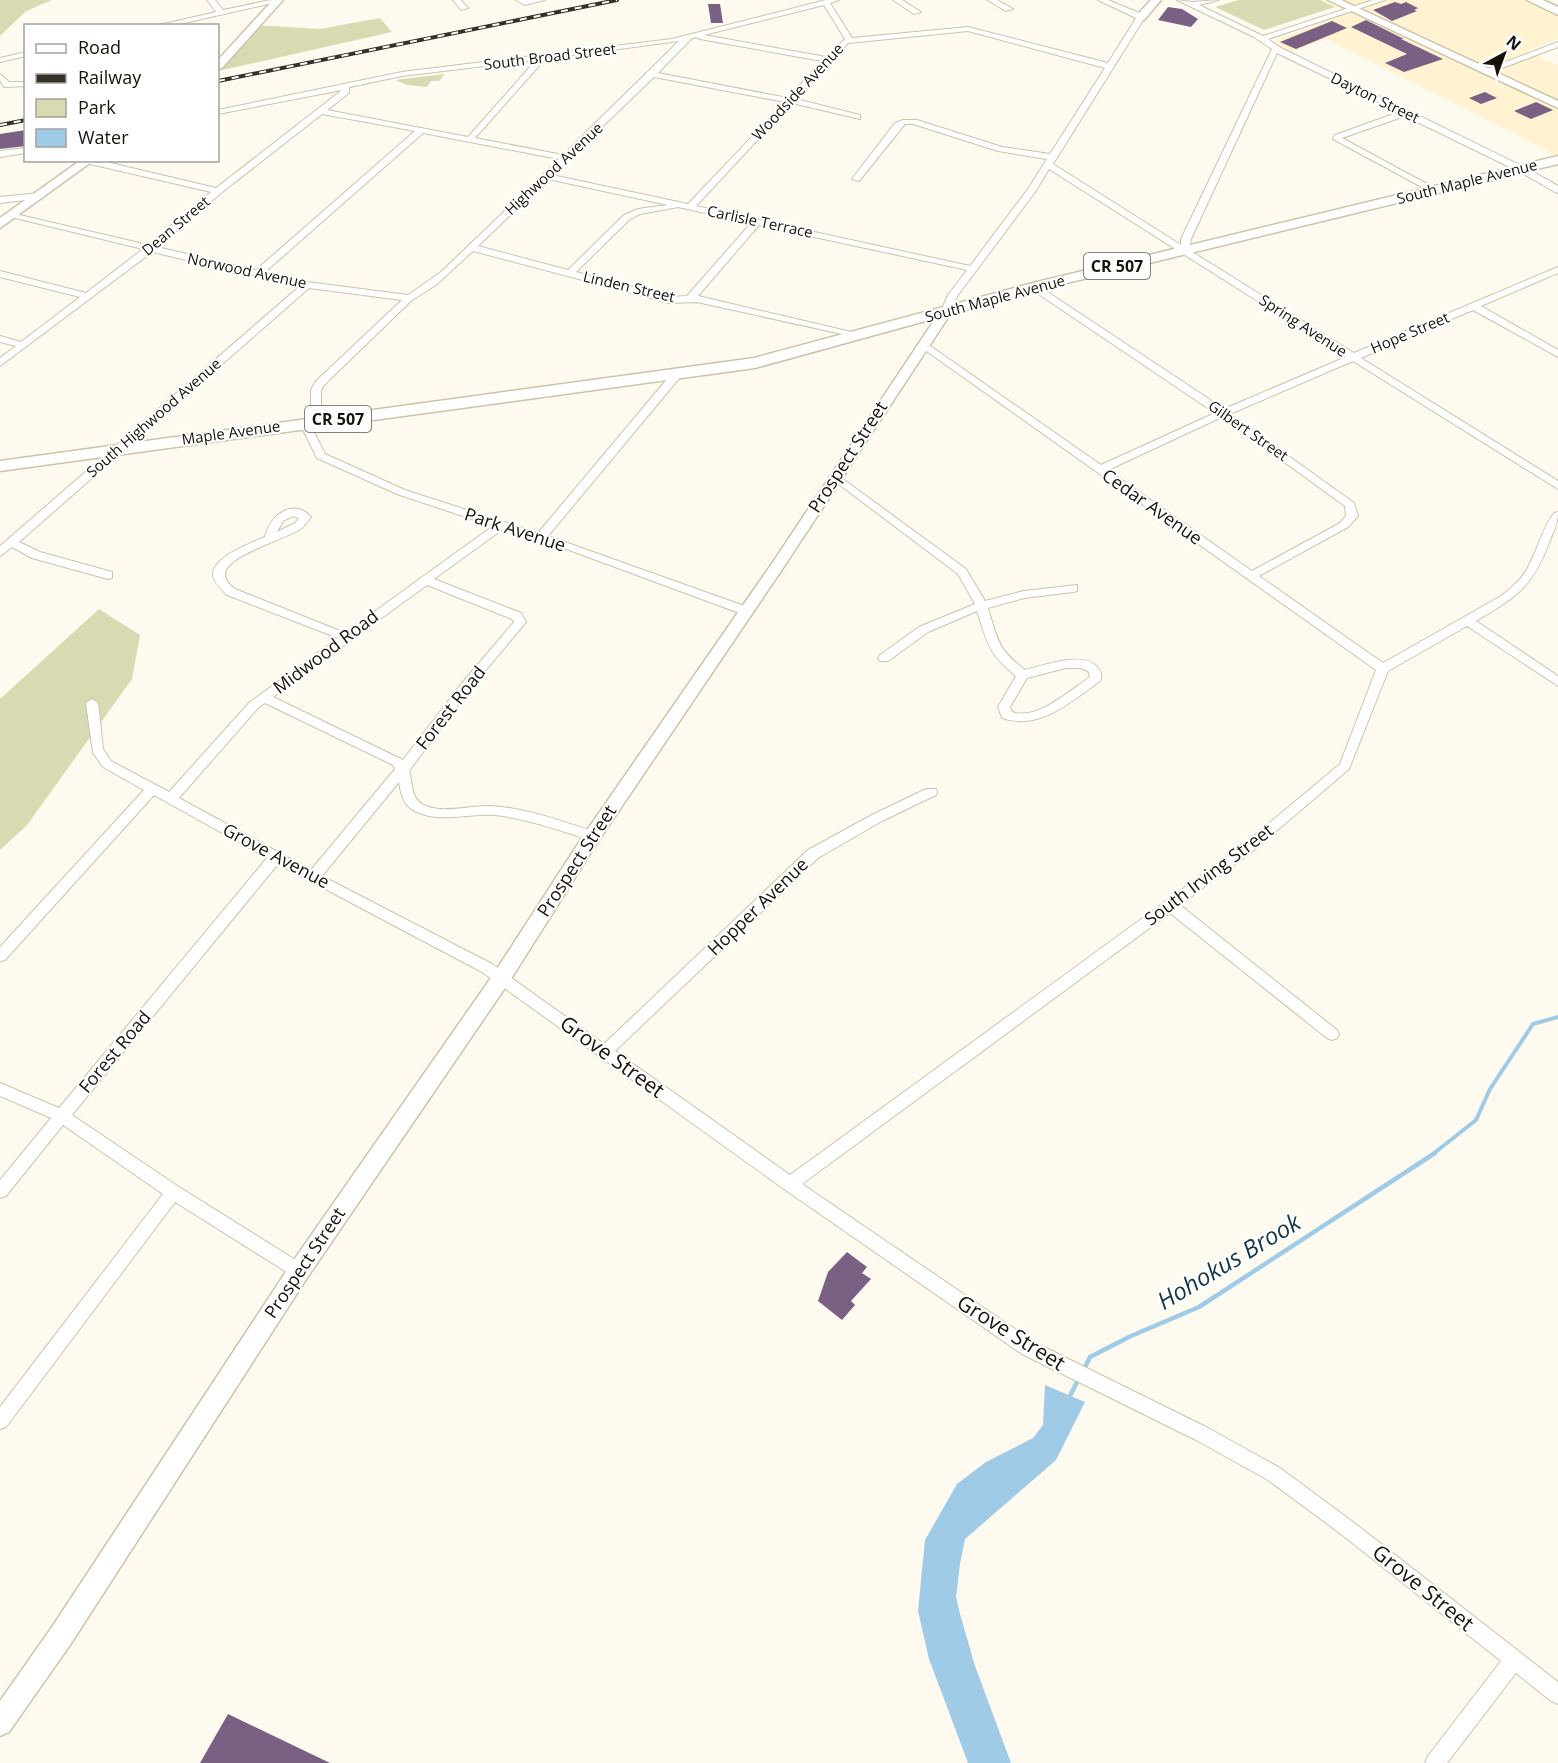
<svg xmlns="http://www.w3.org/2000/svg" width="1558" height="1763" viewBox="0 0 1558 1763" font-family="'Open Sans',sans-serif">
<style>
.built{fill:#fff3d1}
.green{fill:#d8dab1}
.water{fill:#9fcbe6}
.lines{fill:none;stroke-linecap:round;stroke-linejoin:round}
.stream-far1{stroke:#9fcbe6;stroke-width:4}
.stream{stroke:#9fcbe6;stroke-width:4.5}
.building{fill:#7a6082}
.street-casing{stroke:#ccc3aa;stroke-width:2}
.secondary-casing{stroke:#ccc3aa;stroke-width:3}
.primary-casing{stroke:#ccc3aa;stroke-width:3}
.street{fill:#fff;fill-rule:evenodd}
.secondary{fill:#fff;fill-rule:evenodd}
.primary{fill:#fff;fill-rule:evenodd}
.rail-casing{stroke:#353128;stroke-width:4}
.rail{stroke:#fff;stroke-width:2;stroke-dasharray:7;stroke-linecap:butt}
.labels{text-anchor:middle;stroke-width:4.5;stroke-linejoin:round;paint-order:stroke}
.far-street-label{font-size:15px;fill:#17130a;stroke:#fff}
.shield{fill:#fff;stroke:#5d5a54;stroke-width:1.5}
.shield-label{font-size:16px;font-weight:bold;fill:#17130a}
.street-label{font-size:18px;fill:#17130a;stroke:#fff}
.near-street-label{font-size:21px;fill:#17130a;stroke:#fff}
.near-water-label{font-size:24px;font-style:italic;fill:#13374b;stroke:#fff}
</style>
<rect width="100%" height="100%" fill="#fefaf0"/>
<!-- built -->
<path class="built" d="M1321 0H1526L1558 14V39L1527 51 1558 65V156L1326 39 1289 53 1269 43 1348 13Z"/>
<!-- green -->
<path class="green" d="M0 0H52L26 11 0 36Z
M1239 0H1320L1335 7 1264 30 1215 7Z
M380 18 392 32 218 71V66L255 25 320 29Z
M445 74 439 81H431L427 87 407 85 395 80Z
M99 609 140 635 132 679 27 825 0 850V699Z"/>
<!-- water -->
<path class="water" d="M1045 1385 1085 1402 1056 1460 965 1539 960 1564 956 1597 960 1614 975 1666 1011 1763H968L929 1659 918 1611 925 1540 957 1484 986 1462 1033 1438 1043 1425Z"/>
<g class="lines">
<!-- stream-far1 -->
<path class="stream-far1" d="M1433 1154 1476 1120 1490 1089 1533 1024 1558 1017"/>
<!-- stream -->
<path class="stream" d="M1083 1371 1090 1357 1131 1336 1199 1307 1435 1153
M1068 1400 1079 1378"/>
</g>
<!-- building -->
<path class="building" d="M1395 2 1401 4 1406 2 1418 8 1414 10 1417 11 1392 21 1373 10Z
M708 4H720L723 23H711Z
M1168 7 1182 9 1198 19 1191 27 1158 20Z
M1366 20 1404 39H1401L1443 59 1404 72 1385 63 1407 54 1351 27Z
M1332 21 1347 28 1296 49 1280 42Z
M1485 92 1497 98 1481 104 1469 98Z
M1536 102 1553 110 1531 119 1514 111Z
M26 130V146L0 149V134Z
M847 1252 867 1267 862 1273 871 1279 851 1301 855 1305 842 1320 818 1301 828 1272Z
M228 1714 330 1763H200Z"/>
<g class="lines">
<defs>
<path id="street" d="M207 0H215L223 10 271 0 281 1 171 26H155L216 12Z
M453 0H461L468 8 461 10Z
M516 0H545L525 5Z
M826 0H839L830 3 852 38 968 27 1108 63 1136 18 1098 0H1108L1144 15 1145 17 1053 164 1181 245V239L1272 49 1254 37 1177 0 1192 2 1219 0 1199 5 1263 36 1373 0H1385L1268 39 1279 47 1530 170 1558 186V193L1555 192 1524 174 1405 116 1342 138 1438 190 1431 192 1333 139 1335 135 1399 112 1277 53 1191 239 1189 250 1354 353 1558 267V273L1481 306 1558 350V357L1473 310 1361 358 1558 481V489L1353 361 1230 414 1354 503 1358 516 1348 527 1259 576 1383 663 1501 596C1511 588 1521 580 1527 569 1538 550 1541 530 1554 513L1558 512C1558 524 1553 532 1549 543 1532 588 1516 597 1476 621L1558 676V686L1467 626 1388 671 1349 769 1253 851 1180 905 1337 1030 1339 1034 1337 1038 1332 1040 1327 1038 1170 913 802 1184 1034 1342 1208 1428 1280 1468 1353 1522 1558 1682V1704L1551 1701 1516 1673 1447 1763H1425L1428 1756 1501 1661 1341 1534 1268 1480 1196 1440 1022 1354 784 1189 482 972 278 864 72 1115 179 1187 305 1266 307 1271 305 1276 299 1278 293 1276 175 1202 6 1427 0 1429V1407L163 1194 63 1125 6 1196 0 1198V1180L51 1118 0 1096V1083L59 1108 267 858 154 795 5 960 0 961V947L144 790 103 767 93 753 86 703 92 699 98 703 103 749 111 761 169 792 249 703 338 638 227 595C222 590 214 583 213 575 212 557 251 543 265 537 269 516 293 497 311 517 308 521 305 525 302 528 287 539 226 555 225 574 225 581 230 585 235 589L345 633 493 526 397 494 317 458 303 430 306 420 311 419V390L316 381 402 300 309 288 19 542 40 552 112 572V578L108 579 32 558 12 547 0 556V546L7 540 300 286 152 252 0 366V358L16 346 0 342V336L21 342 80 297 0 277V271L86 293 143 249 7 216 11 213 148 245 211 192 86 163 85 160H98L216 188 342 90 218 114V110L402 72 672 39ZM824 5 845 39 826 57 704 35ZM968 31 1105 68 1050 154 1002 147 917 120H903L895 123 852 179 859 181 905 124H913L998 151 1047 159 1028 189 970 266 696 206 792 103 860 119V115L796 99 848 43ZM696 37 700 39 822 61 788 98 658 73 691 39ZM679 41 563 155 475 138 545 59ZM536 60 468 137 327 110 349 93V87L402 76ZM654 77 785 102 688 204 552 175ZM322 114 415 131 256 270 157 247 221 193ZM423 133 559 159 441 272 408 295 307 282 265 272ZM1049 169 1346 357 1224 409 1037 285H1031V289L1215 413 1101 465 926 343 918 345 1376 670 1340 764 1243 845 790 1175 615 1051 818 858 882 821 936 795 937 792 936 789H926L872 815 808 850 604 1044 492 964 322 876 399 782C401 795 404 807 417 812 441 823 469 813 495 815 528 819 561 831 593 841L600 836 598 833C563 822 527 808 490 806 470 805 440 815 422 804 410 796 413 782 409 771L470 689 526 622 521 613 434 579 503 529 569 550 742 614H750L752 611 750 608 548 536 681 376V372H673L538 533 405 490 325 454 313 430 315 424 321 421V390L324 385 412 300 436 285 473 251 669 303 697 302 860 338V334L698 296 759 225 967 270 948 295 940 313 948 315 958 295 1035 192ZM548 179 668 205 638 209 624 215 568 270 478 246ZM678 207 751 223 687 296 669 297 576 272 630 219 640 214ZM1222 417 1345 506 1346 516 1340 523 1252 571 1108 470ZM293 516 299 518 295 523 277 532 283 521ZM427 585 512 619 514 622 462 683 403 760 273 697ZM265 703 393 765 395 769 311 870 179 798 257 709Z
M893 0H902L921 12 914 14Z
M987 0H997L1013 9 1006 11Z
M1558 42V47L1489 73 1482 71Z
M26 52V56L0 62V58Z
M0 74 9 82H26V86L4 87 0 81Z
M26 148V153L0 157V151Z
M40 193 44 196 43 198 0 203V197Z
M836 474 966 569 985 601 1024 591 1077 585V591L1073 592 1024 598 988 608C998 641 997 648 1025 670 1043 666 1085 650 1098 668 1102 673 1102 676 1100 681 1071 702 1039 731 1002 718L998 707 1016 676C988 653 988 645 977 611L928 632 888 661H880L878 658 880 655 919 627 975 604 958 574 832 479 831 477ZM1066 668H1081L1089 672 1090 677C1071 690 1036 721 1012 712L1010 707 1027 678Z"/>
<path id="secondary" d="M273 0H283L222 68 218 69V60Z
M1151 0H1161L1144 20H1136V16Z
M1328 0H1341L1558 101V108Z
M81 160H94L0 228V218Z
M945 309 951 313 783 568 595 846 509 982 307 1278 70 1645 9 1732 0 1736V1701L52 1627 291 1264 495 972 583 836 773 562 939 313Z"/>
<path id="primary" d="M1527 0H1543L1558 7V15Z
M1558 156V164L1038 290 755 368 0 471V461L754 358 1029 284Z"/>
</defs>
<!-- street casing -->
<use href="#street" class="street-casing"/>
<!-- secondary casing -->
<use href="#secondary" class="secondary-casing"/>
<!-- primary casing -->
<use href="#primary" class="primary-casing"/>
<!-- street -->
<use href="#street" class="street"/>
<!-- secondary -->
<use href="#secondary" class="secondary"/>
<!-- primary -->
<use href="#primary" class="primary"/>
<defs>
<path id="rail" d="M218 81 617 0
M0 125 26 120"/>
</defs>
<!-- rail casing -->
<use href="#rail" class="rail-casing"/>
<!-- rail -->
<use href="#rail" class="rail"/>
</g>
<g class="labels">
<!-- far-street labels -->
<g class="far-street-label">
<text transform="translate(550 57) rotate(-7)" y="5">South Broad Street</text>
<text transform="translate(798 92) rotate(-47)" y="5">Woodside Avenue</text>
<text transform="translate(1375 98) rotate(26)" y="5">Dayton Street</text>
<text transform="translate(554 169) rotate(-43)" y="5">Highwood Avenue</text>
<text transform="translate(1467 182) rotate(-14)" y="5">South Maple Avenue</text>
<text transform="translate(760 222) rotate(12)" y="5">Carlisle Terrace</text>
<text transform="translate(176 226) rotate(-40)" y="5">Dean Street</text>
<text transform="translate(247 271) rotate(12)" y="5">Norwood Avenue</text>
<text transform="translate(629 287) rotate(13)" y="5">Linden Street</text>
<text transform="translate(995 299) rotate(-15)" y="5">South Maple Avenue</text>
<text transform="translate(1303 326) rotate(33)" y="5">Spring Avenue</text>
<text transform="translate(1410 333) rotate(-23)" y="5">Hope Street</text>
<text transform="translate(154 418) rotate(-41)" y="5">South Highwood Avenue</text>
<text transform="translate(1248 431) rotate(35)" y="5">Gilbert Street</text>
<text transform="translate(231 433) rotate(-8)" y="5">Maple Avenue</text>
</g>
<!-- shield labels -->
<g class="shield">
<rect x="1084" y="253" width="66" height="26" rx="4.5"/>
<rect x="305" y="406" width="66" height="26" rx="4.5"/>
</g>
<g class="shield-label">
<text x="1117" y="272">CR 507</text>
<text x="338" y="425">CR 507</text>
</g>
<!-- street labels -->
<g class="street-label">
<text transform="translate(848 457) rotate(-57)" y="6">Prospect Street</text>
<text transform="translate(1152 507) rotate(35)" y="6">Cedar Avenue</text>
<text transform="translate(515 530) rotate(18)" y="6">Park Avenue</text>
<text transform="translate(326 652) rotate(-37)" y="6">Midwood Road</text>
<text transform="translate(451 708) rotate(-52)" y="6">Forest Road</text>
<text transform="translate(276 856) rotate(28)" y="6">Grove Avenue</text>
<text transform="translate(577 861) rotate(-57)" y="6">Prospect Street</text>
<text transform="translate(1209 875) rotate(-37)" y="6">South Irving Street</text>
<text transform="translate(758 907) rotate(-44)" y="6">Hopper Avenue</text>
<text transform="translate(115 1052) rotate(-50)" y="6">Forest Road</text>
<text transform="translate(305 1263) rotate(-56)" y="6">Prospect Street</text>
</g>
<!-- near-street labels -->
<g class="near-street-label">
<text transform="translate(612 1057) rotate(36)" y="7">Grove Street</text>
<text transform="translate(1011 1333) rotate(32)" y="7">Grove Street</text>
<text transform="translate(1423 1588) rotate(39)" y="7">Grove Street</text>
</g>
<!-- near-water labels -->
<g class="near-water-label">
<text transform="translate(1229 1262) rotate(-31)" y="8">Hohokus Brook</text>
</g>
</g>
<!-- legend -->
<rect x="24" y="24" width="195" height="138" fill="#ffffff" stroke="#a2a19d" stroke-width="1.5"/>
<rect x="36" y="44" width="30" height="9" fill="#ffffff" stroke="#a2a19d" stroke-width="1.5"/>
<text x="78" y="54" font-size="18" fill="#17130a">Road</text>
<rect x="36" y="74" width="30" height="9" fill="#353128" stroke="#a2a19d" stroke-width="1.5"/>
<text x="78" y="84" font-size="18" fill="#17130a">Railway</text>
<rect x="36" y="99" width="30" height="18" fill="#d8dab1" stroke="#a2a19d" stroke-width="1.5"/>
<text x="78" y="114" font-size="18" fill="#17130a">Park</text>
<rect x="36" y="129" width="30" height="18" fill="#9fcbe6" stroke="#a2a19d" stroke-width="1.5"/>
<text x="78" y="144" font-size="18" fill="#17130a">Water</text>
<!-- north arrow -->
<g transform="translate(1504 54) rotate(41)" stroke="#ffffff" stroke-width="4.5" paint-order="stroke">
<path d="M0-4.5L10 22L0 15L-10 22Z" fill="#17130a"/>
<text y="-9" font-size="16" font-weight="bold" text-anchor="middle" fill="#17130a">N</text>
</g>
</svg>
